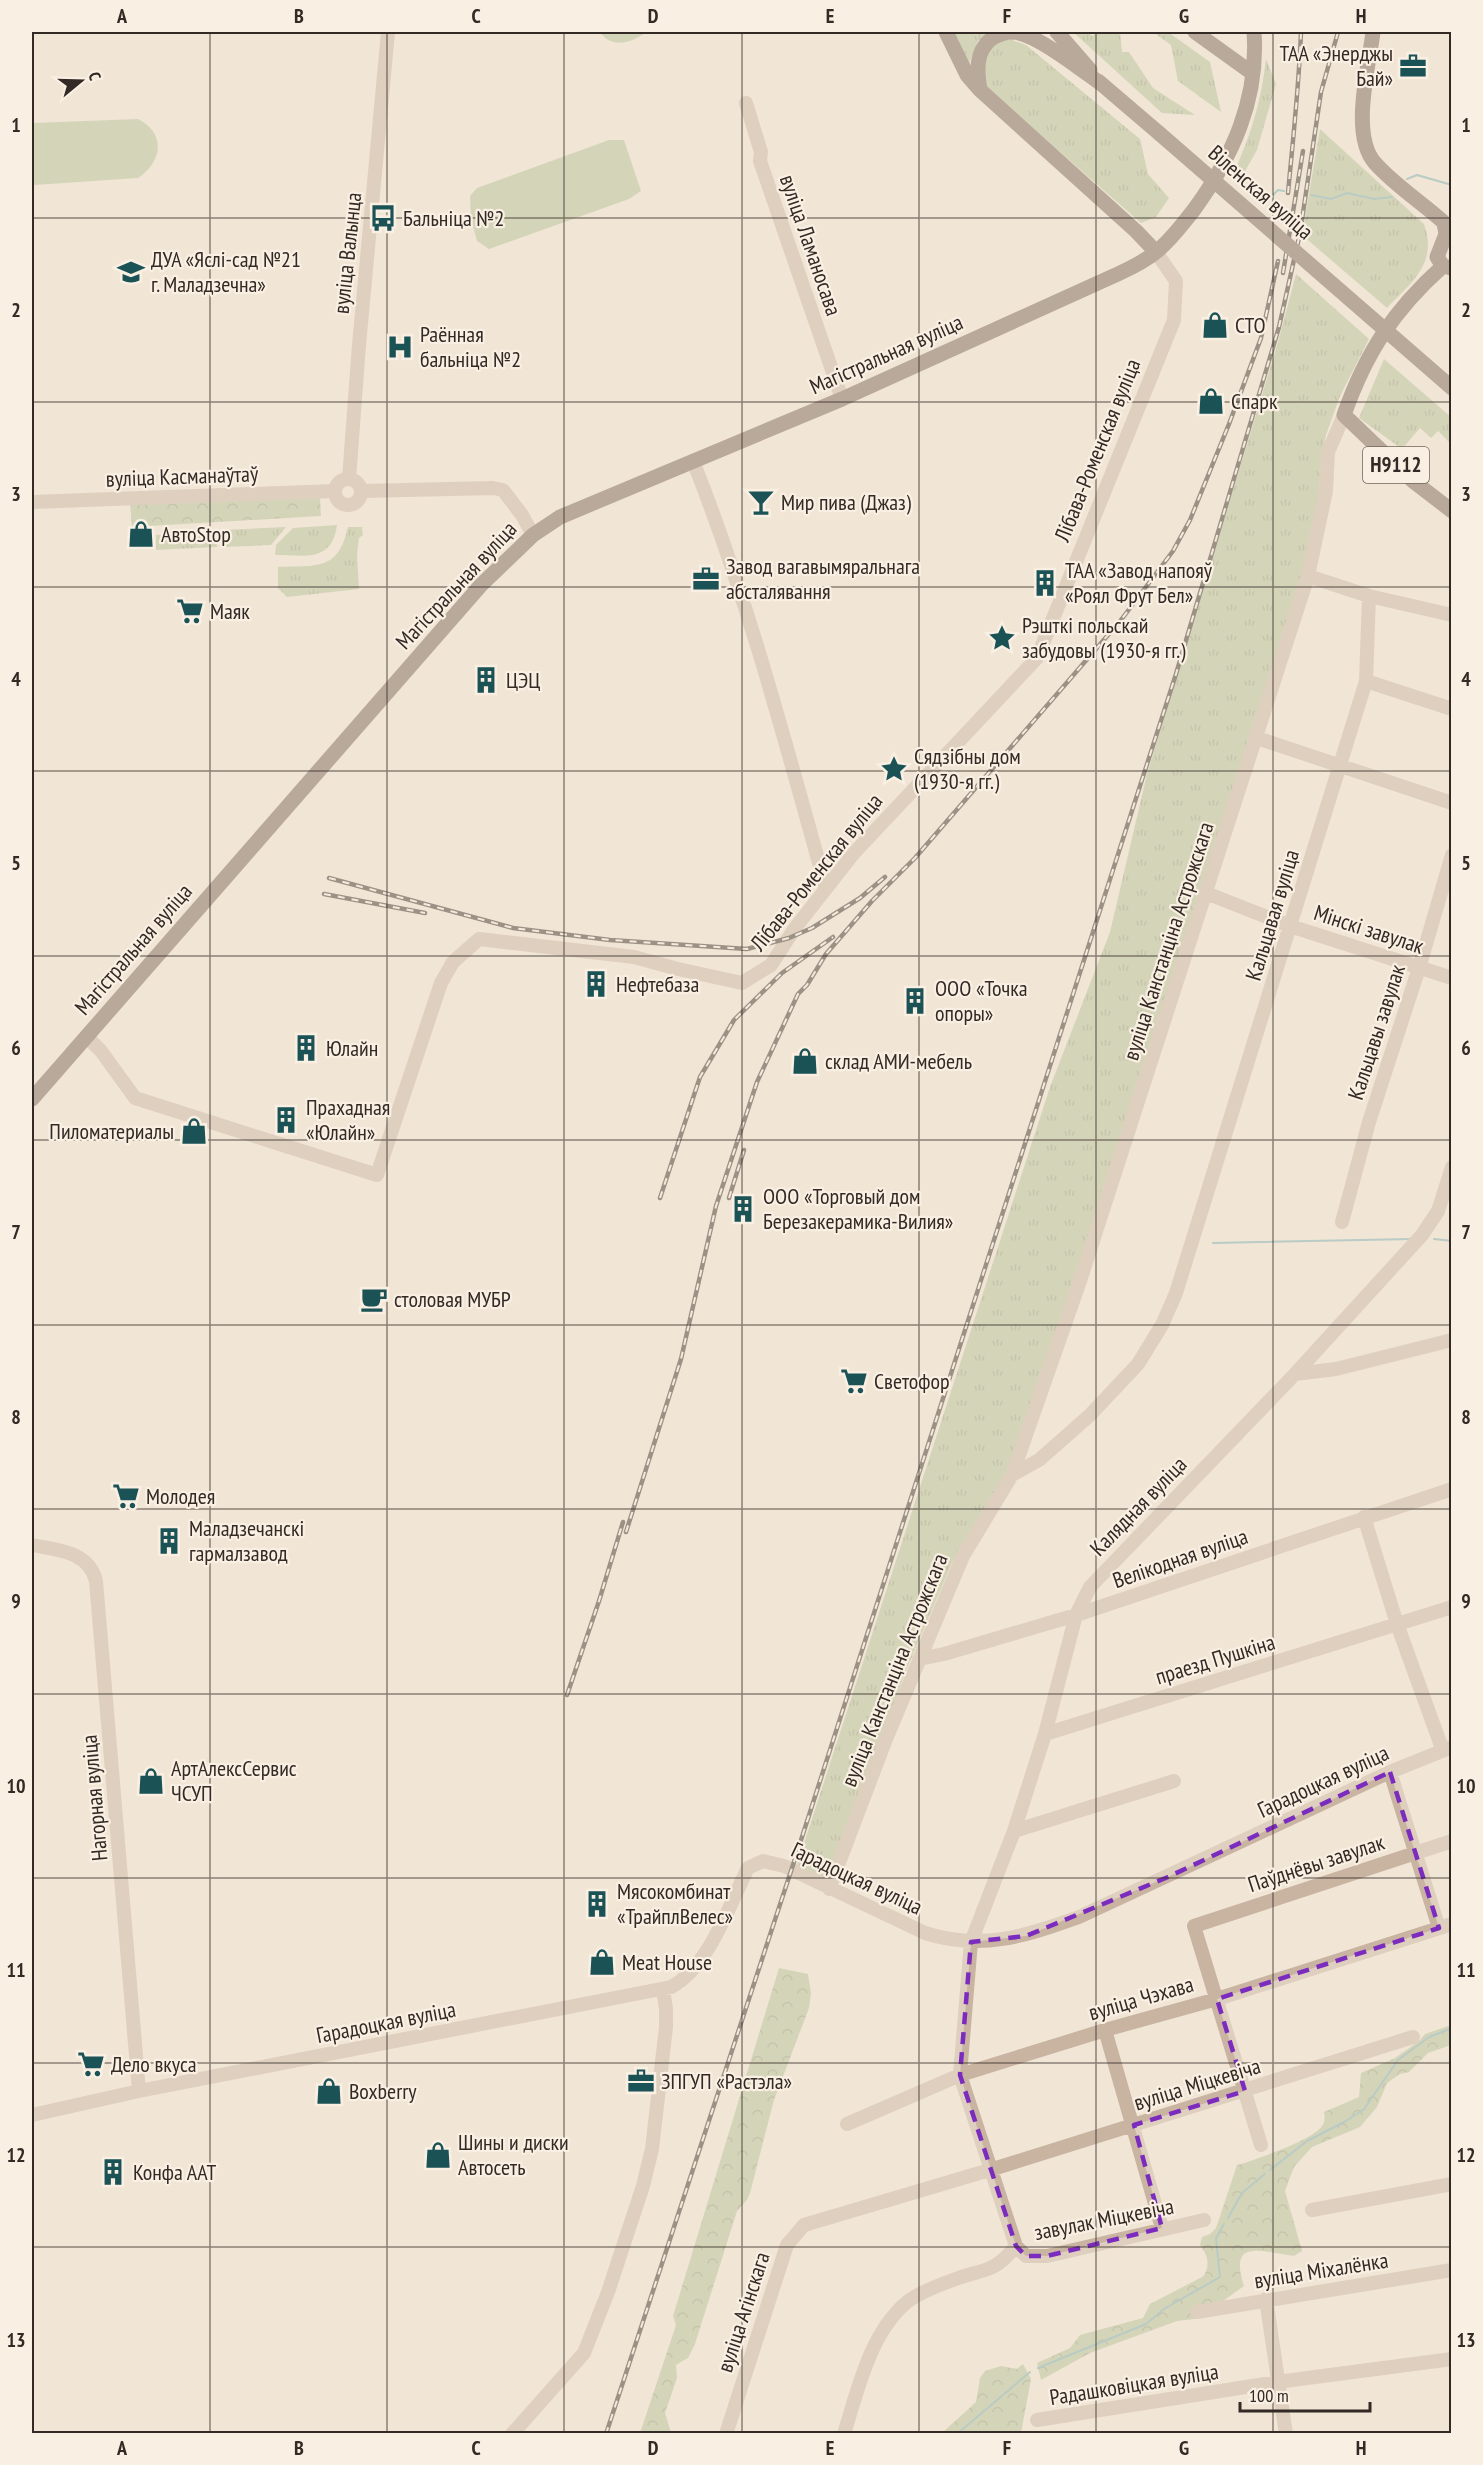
<svg xmlns="http://www.w3.org/2000/svg" width="1483" height="2465" viewBox="0 0 1483 2465" font-family="'PT Sans Narrow',sans-serif">
<style>
.grass{fill:url(#grass-tufts)}
.forest{fill:url(#forest-crowns)}
.park{fill:#b2c096}
.lines{fill:none;stroke-linecap:round;stroke-linejoin:round}
.stream{stroke:#75acaf;stroke-width:2}
.minor{stroke:#c9b4a2;stroke-width:14}
.major{stroke:#766055;stroke-width:15}
.rail-casing{stroke:#342a25;stroke-width:4.5}
.rail{stroke:#f9efe2;stroke-width:2;stroke-dasharray:7;stroke-linecap:butt}
.major-bridge{stroke:#766055;stroke-width:15}
.marked{fill:none;stroke:#7b2cbf;stroke-width:4.5;stroke-dasharray:12 8;stroke-linejoin:round}
.grid{fill:none;stroke:#342a25;stroke-width:1.5;stroke-opacity:0.55}
.labels{text-anchor:middle;stroke-width:4.5;stroke-linejoin:round;paint-order:stroke}
.shield{fill:#f9efe2;stroke:#6f655e;stroke-width:1.5}
.shield-label{font-size:21px;font-weight:bold;fill:#342a25}
.poi-label{font-size:22px;fill:#342a25;stroke:#f9efe2;text-anchor:start}
.street-label{font-size:22px;fill:#342a25;stroke:#f9efe2}
.neatline{fill:none;stroke:#342a25;stroke-width:2}
.grid-label{font-size:20px;text-anchor:middle;font-weight:bold;fill:#342a25}
</style>
<defs>
<pattern id="grass-tufts" width="24" height="20" patternUnits="userSpaceOnUse" patternTransform="scale(1.5)"><rect width="24" height="20" fill="#b2c096"/><path d="M3 7l-1-3M5 7V3M7 7l1-3M15 17l-1-3M17 17v-4M19 17l1-3" fill="none" stroke="#929c7a"/></pattern>
<pattern id="forest-crowns" width="20" height="18" patternUnits="userSpaceOnUse" patternTransform="scale(1.5)"><rect width="20" height="18" fill="#b2c096"/><path d="M2 6a3 3 0 1 1 6 0M12 15a3 3 0 1 1 6 0" fill="none" stroke="#929c7a"/></pattern>
</defs>
<rect width="100%" height="100%" fill="#f1e5d6"/>
<!-- grass -->
<path class="grass" d="M953 32H991L978 41 969 64Z
M1073 32H1087L1093 36 1097 32H1120L1122 52H1129L1153 88 1195 115 1162 113Z
M1153 32H1168L1210 62 1221 112 1178 81 1171 45Z
M1000 40H1012L1026 45 1140 139 1148 174 1169 198 1156 217 1141 223 988 89 985 82V53Z
M1266 59 1276 84 1257 150 1240 180 1233 174C1251 135 1261 102 1266 59Z
M1320 129 1424 224C1438 263 1412 282 1387 308L1302 235Z
M1296 274 1369 339 1340 396 1326 435 1321 460 1318 510 1304 582 1066 1305 1007 1472 952 1563 905 1673 852 1822 825 1886 795 1871 1050 1087 1110 932 1147 774 1278 342Z
M1384 359 1451 417V444L1438 431 1431 438 1420 428 1402 449 1359 418Z
M337 525C332 563 305 555 275 555L276 545 293 528Z
M286 527 271 545 223 547V530Z
M348 527H362L363 535 359 538 357 554 359 589 287 597 278 588V567C316 565 338 572 348 527Z
M217 533V547L156 550V535Z"/>
<!-- forest -->
<path class="forest" d="M320 498 321 516 132 527 130 503Z
M779 1968 808 1974 811 1993 809 2008 774 2100 750 2193 747 2200 737 2211 695 2344 688 2358 676 2365 677 2378 665 2413 671 2433H640L676 2325 673 2316Z
M1451 2025V2045L1428 2053 1409 2072 1400 2074 1387 2083 1377 2107 1360 2127 1312 2147 1294 2167 1285 2191 1302 2251 1294 2256C1262 2252 1228 2237 1244 2286L1202 2316 1194 2319 1177 2321 1090 2353 1041 2380 1037 2363 1070 2348 1080 2335 1143 2318 1150 2304 1204 2276C1210 2264 1208 2256 1200 2245L1202 2237 1210 2234 1216 2228 1237 2165C1255 2160 1313 2140 1322 2126 1325 2122 1325 2117 1324 2112L1359 2097 1361 2073 1395 2058 1419 2041 1425 2034Z
M1023 2364 1031 2379 1021 2433H942L976 2402 980 2378 985 2371 1001 2366 1017 2369Z"/>
<!-- park -->
<path class="park" d="M600 32H646C633 43 611 49 600 32Z
M138 119C166 133 163 161 138 178L35 185 32 183 33 123Z
M609 140H624L641 191 629 199 489 249 477 241 471 219 470 196 477 188Z"/>
<g class="lines">
<!-- stream -->
<path class="stream" d="M1407 179 1417 175 1452 185
M1311 195 1331 199 1347 193 1374 199 1392 197
M1272 196 1278 190 1284 191
M1434 1239 1452 1241
M1213 1243 1412 1239
M1270 2170 1307 2141 1346 2121 1364 2109 1398 2060 1429 2037 1452 2028
M1228 2218 1242 2193 1265 2174
M1038 2368 1146 2324 1164 2309 1220 2277 1216 2238 1224 2224
M957 2434 1030 2372"/>
<!-- minor -->
<path class="minor" d="M746 103 761 152 760 161 842 399
M693 461C748 599 786 745 826 888
M335 492a13 13 0 1 1 26 0a13 13 0 1 1-26 0Z
M349 479 359 345 388 32
M361 491 493 488 503 490 522 515 533 535
M32 502 335 491
M1308 576 1369 596 1452 615
M1366 681 1452 709
M1257 738 1452 803
M1206 893 1290 926 1452 978
M87 1037 101 1051 135 1098 377 1175 441 983 453 962 479 939 634 957 678 969 742 983 771 965 795 928 854 853 1037 658 1174 320 1176 281 1156 252
M1342 1222 1369 1122 1419 968 1452 855
M1295 1374 1336 1369 1452 1340
M1012 1475 1039 1460 1090 1415 1138 1364 1162 1325 1176 1293 1366 681 1369 596
M1364 1517 1397 1624 1443 1751
M32 1545C57 1550 89 1551 96 1581L139 2091
M919 1659 944 1654 1076 1615 1452 1489
M1045 1734 1452 1607
M1390 1772 1439 1928
M1014 1831 1174 1781
M829 1889 886 1739 963 1556 1012 1475 1079 1284 1308 576 1326 491 1328 452 1344 415
M1105 2030 1162 2228
M32 2115 139 2091 671 1987C708 1968 730 1904 748 1868L763 1861 784 1866 925 1933C981 1951 1026 1936 1079 1917L1390 1772 1452 1747
M847 2124 960 2075 1105 2030 1217 1999 1452 1924
M1261 2145 1194 1926 1452 1841
M1312 2210 1452 2184
M1016 2246 960 2075 971 1942 1014 1831 1045 1734 1076 1615 1090 1587 1295 1374 1422 1235 1438 1211 1452 1167
M1016 2246 1026 2256H1047L1204 2220
M1266 2299 1286 2434
M1197 2312 1452 2270
M1037 2420 1277 2382 1452 2359
M512 2434 584 2353 608 2292 643 2186 652 2149 666 2027V2009L663 1989
M726 2434 787 2245 804 2225 993 2169 1413 2037
M844 2434C858 2389 870 2333 907 2302 919 2293 939 2285 953 2280 984 2268 992 2275 1016 2246"/>
<!-- major -->
<path class="major" d="M946 32 967 75 980 90 1136 231 1156 252
M1057 32 1090 70
M1195 32 1252 73
M1373 32C1369 66 1350 135 1375 163 1397 188 1428 206 1452 230
M1098 81 1160 134
M980 90C977 72 975 52 991 39 997 35 1006 32 1013 32 1036 33 1084 72 1104 86
M1444 223 1446 234 1437 257 1443 266 1451 268
M1443 266C1394 310 1366 352 1344 415L1413 481 1452 511
M32 1099 481 585 533 535 560 517 842 399 1120 273C1133 267 1145 261 1156 252 1171 240 1181 226 1193 211 1232 158 1259 99 1254 32"/>
<defs>
<path id="rail" d="M1288 193C1293 139 1299 86 1301 32
M1283 273 1303 151
M329 878 513 928 610 940 747 949 789 938 812 928 860 898 885 877
M324 894 425 913
M660 1198 700 1077 734 1020 782 973 833 937
M729 1198 744 1150
M626 1532 681 1359 716 1206 757 1082 798 994 807 985 826 954 872 901 915 858 1070 679 1121 620 1173 551 1190 520 1229 424 1261 338 1278 261
M567 1695 599 1601 623 1522
M606 2434 793 1865 1176 674 1279 327 1300 233 1321 92 1338 32"/>
</defs>
<!-- rail casing -->
<use href="#rail" class="rail-casing"/>
<!-- rail -->
<use href="#rail" class="rail"/>
<!-- major-bridge -->
<path class="major-bridge" d="M1160 134 1452 388"/>
</g>
<!-- marked area -->
<path d="M0 0H1483V2465H0ZM1390 1772 1439 1928 1217 1999 1245 2091 1134 2125 1162 2228 1047 2256H1026L1016 2246 960 2075 971 1942 1026 1936 1168 1877Z" fill="#f1e5d6" fill-opacity=".55" fill-rule="evenodd"/>
<path class="marked" d="M1390 1772 1439 1928 1217 1999 1245 2091 1134 2125 1162 2228 1047 2256H1026L1016 2246 960 2075 971 1942 1026 1936 1168 1877Z"/>
<!-- grid -->
<path class="grid" d="M210 32V2434M387 32V2434M564 32V2434M742 32V2434M919 32V2434M1096 32V2434M1273 32V2434M32 218H1452M32 402H1452M32 587H1452M32 771H1452M32 956H1452M32 1140H1452M32 1325H1452M32 1509H1452M32 1694H1452M32 1878H1452M32 2063H1452M32 2247H1452"/>
<!-- icons -->
<defs>
<symbol id="office-bare" viewBox="-9 -9 18 18"><path d="M-6-3h4V-5.5h4V-3h4V5H-6ZM-1-4.5V-3h2v-1.5ZM-6 0V1H6V0Z" fill="#1a5256" stroke="#f9efe2" stroke-width="2.5" paint-order="stroke"/></symbol>
<symbol id="bus-bare" viewBox="-9 -9 18 18"><path d="M-5-6H5V4H4V6H2V4H-2V6H-4V4H-5ZM-3.5-4V0h7V-4ZM-3.5 1.2v1.5H-2V1.2ZM2 1.2v1.5H3.5V1.2Z" fill="#1a5256" stroke="#f9efe2" stroke-width="2.5" paint-order="stroke"/></symbol>
<symbol id="school-bare" viewBox="-9 -9 18 18"><path d="M0-5L7-2L0 1L-7-2ZM-4 1L0 2.5L4 1V4Q0 6-4 4Z" fill="#1a5256" stroke="#f9efe2" stroke-width="2.5" paint-order="stroke"/></symbol>
<symbol id="shop-bare" viewBox="-9 -9 18 18"><path d="M-5-2.5h2.3a2.7 3.5 0 0 1 5.4 0H5L5.5 6h-11ZM-1.5-2.5h3a1.5 2.3 0 0 0-3 0Z" fill="#1a5256" stroke="#f9efe2" stroke-width="2.5" paint-order="stroke"/></symbol>
<symbol id="hospital-bare" viewBox="-9 -9 18 18"><path d="M-5-5h3v3.5h4V-5h3V5h-3V1.5h-4V5h-3Z" fill="#1a5256" stroke="#f9efe2" stroke-width="2.5" paint-order="stroke"/></symbol>
<symbol id="bar-bare" viewBox="-9 -9 18 18"><path d="M-6-5H6L.8 .8V4.5H3.5V6h-7V4.5H-.8V.8Z" fill="#1a5256" stroke="#f9efe2" stroke-width="2.5" paint-order="stroke"/></symbol>
<symbol id="building-bare" viewBox="-9 -9 18 18"><path d="M-4-6H4V6H1V3H-1V6H-4ZM-2.5-4.3h1.7v1.8h-1.7ZM.8-4.3h1.7v1.8H.8ZM-2.5-1h1.7V.8h-1.7ZM.8-1h1.7V.8H.8Z" fill="#1a5256" stroke="#f9efe2" stroke-width="2.5" paint-order="stroke"/></symbol>
<symbol id="supermarket-bare" viewBox="-9 -9 18 18"><path d="M-6-5.5h2.5l.6 2H6L4.5 2H-2.5L-4.4-4H-6ZM-1.5 3.2a1.3 1.3 0 1 0 .1 0ZM3 3.2a1.3 1.3 0 1 0 .1 0Z" fill="#1a5256" stroke="#f9efe2" stroke-width="2.5" paint-order="stroke"/></symbol>
<symbol id="sight-bare" viewBox="-9 -9 18 18"><path d="M0-6L1.8-2.2L6-1.7L2.9 1.2L3.7 5.4L0 3.3L-3.7 5.4L-2.9 1.2L-6-1.7L-1.8-2.2Z" fill="#1a5256" stroke="#f9efe2" stroke-width="2.5" paint-order="stroke"/></symbol>
<symbol id="cafe-bare" viewBox="-9 -9 18 18"><path d="M-5.5-4.5H6V0H3Q3 3.5 0 3.5H-2.5Q-5.5 3.5-5.5 0ZM3-3.2v2h1.7v-2ZM-6 4.5H4V6H-6Z" fill="#1a5256" stroke="#f9efe2" stroke-width="2.5" paint-order="stroke"/></symbol>
</defs>
<g fill-rule="evenodd">
<use href="#office-bare" x="1394" y="47" width="38" height="38"/>
<use href="#bus-bare" x="364" y="199" width="38" height="38"/>
<use href="#school-bare" x="112" y="253" width="38" height="38"/>
<use href="#shop-bare" x="1196" y="306" width="38" height="38"/>
<use href="#hospital-bare" x="381" y="328" width="38" height="38"/>
<use href="#shop-bare" x="1192" y="382" width="38" height="38"/>
<use href="#bar-bare" x="742" y="483" width="38" height="38"/>
<use href="#shop-bare" x="122" y="515" width="38" height="38"/>
<use href="#office-bare" x="687" y="560" width="38" height="38"/>
<use href="#building-bare" x="1026" y="564" width="38" height="38"/>
<use href="#supermarket-bare" x="171" y="592" width="38" height="38"/>
<use href="#sight-bare" x="983" y="619" width="38" height="38"/>
<use href="#building-bare" x="467" y="661" width="38" height="38"/>
<use href="#sight-bare" x="875" y="750" width="38" height="38"/>
<use href="#building-bare" x="577" y="965" width="38" height="38"/>
<use href="#building-bare" x="896" y="982" width="38" height="38"/>
<use href="#building-bare" x="287" y="1029" width="38" height="38"/>
<use href="#shop-bare" x="786" y="1042" width="38" height="38"/>
<use href="#building-bare" x="267" y="1101" width="38" height="38"/>
<use href="#shop-bare" x="175" y="1112" width="38" height="38"/>
<use href="#building-bare" x="724" y="1190" width="38" height="38"/>
<use href="#cafe-bare" x="355" y="1280" width="38" height="38"/>
<use href="#supermarket-bare" x="835" y="1362" width="38" height="38"/>
<use href="#supermarket-bare" x="107" y="1477" width="38" height="38"/>
<use href="#building-bare" x="150" y="1522" width="38" height="38"/>
<use href="#shop-bare" x="132" y="1762" width="38" height="38"/>
<use href="#building-bare" x="578" y="1885" width="38" height="38"/>
<use href="#shop-bare" x="583" y="1943" width="38" height="38"/>
<use href="#supermarket-bare" x="72" y="2045" width="38" height="38"/>
<use href="#office-bare" x="622" y="2062" width="38" height="38"/>
<use href="#shop-bare" x="310" y="2072" width="38" height="38"/>
<use href="#shop-bare" x="419" y="2136" width="38" height="38"/>
<use href="#building-bare" x="94" y="2153" width="38" height="38"/>
</g>
<g class="labels">
<!-- shield labels -->
<rect class="shield" x="1363" y="447" width="66" height="36" rx="4.5"/>
<g class="shield-label">
<text x="1396" y="472">Н9112</text>
</g>
<!-- poi labels -->
<g class="poi-label">
<text x="1393" y="61" text-anchor="end">ТАА «Энерджы<tspan x="1393" dy="25">Бай»</tspan></text>
<text x="403" y="226">Бальніца №2</text>
<text x="151" y="267">ДУА «Яслі-сад №21<tspan x="151" dy="25">г. Маладзечна»</tspan></text>
<text x="1235" y="333">СТО</text>
<text x="420" y="342">Раённая<tspan x="420" dy="25">бальніца №2</tspan></text>
<text x="1231" y="409">Спарк</text>
<text x="781" y="510">Мир пива (Джаз)</text>
<text x="161" y="542">АвтоStop</text>
<text x="726" y="574">Завод вагавымяральнага<tspan x="726" dy="25">абсталявання</tspan></text>
<text x="1065" y="578">ТАА «Завод напояў<tspan x="1065" dy="25">«Роял Фрут Бел»</tspan></text>
<text x="210" y="619">Маяк</text>
<text x="1022" y="633">Рэшткі польскай<tspan x="1022" dy="25">забудовы (1930-я гг.)</tspan></text>
<text x="506" y="688">ЦЭЦ</text>
<text x="914" y="764">Сядзібны дом<tspan x="914" dy="25">(1930-я гг.)</tspan></text>
<text x="616" y="992">Нефтебаза</text>
<text x="935" y="996">ООО «Точка<tspan x="935" dy="25">опоры»</tspan></text>
<text x="326" y="1056">Юлайн</text>
<text x="825" y="1069">склад АМИ-мебель</text>
<text x="306" y="1115">Прахадная<tspan x="306" dy="25">«Юлайн»</tspan></text>
<text x="174" y="1139" text-anchor="end">Пиломатериалы</text>
<text x="763" y="1204">ООО «Торговый дом<tspan x="763" dy="25">Березакерамика-Вилия»</tspan></text>
<text x="394" y="1307">столовая МУБР</text>
<text x="874" y="1389">Светофор</text>
<text x="146" y="1504">Молодея</text>
<text x="189" y="1536">Маладзечанскі<tspan x="189" dy="25">гармалзавод</tspan></text>
<text x="171" y="1776">АртАлексСервис<tspan x="171" dy="25">ЧСУП</tspan></text>
<text x="617" y="1899">Мясокомбинат<tspan x="617" dy="25">«ТрайплВелес»</tspan></text>
<text x="622" y="1970">Meat House</text>
<text x="111" y="2072">Дело вкуса</text>
<text x="661" y="2089">ЗПГУП «Растэла»</text>
<text x="349" y="2099">Boxberry</text>
<text x="458" y="2150">Шины и диски<tspan x="458" dy="25">Автосеть</tspan></text>
<text x="133" y="2180">Конфа ААТ</text>
</g>
<!-- street labels -->
<g class="street-label">
<text transform="translate(1261 192) rotate(41)" y="8">Віленская вуліца</text>
<text transform="translate(811 245) rotate(71)" y="8">вуліца Ламаносава</text>
<text transform="translate(347 253) rotate(-84)" y="8">вуліца Валынца</text>
<text transform="translate(886 354) rotate(-24)" y="8">Магістральная вуліца</text>
<text transform="translate(1097 450) rotate(-68)" y="8">Лібава-Роменская вуліца</text>
<text transform="translate(182 476) rotate(-2)" y="8">вуліца Касманаўтаў</text>
<text transform="translate(456 585) rotate(-47)" y="8">Магістральная вуліца</text>
<text transform="translate(816 872) rotate(-51)" y="8">Лібава-Роменская вуліца</text>
<text transform="translate(1272 915) rotate(-73)" y="8">Кальцавая вуліца</text>
<text transform="translate(1369 929) rotate(18)" y="8">Мінскі завулак</text>
<text transform="translate(1168 941) rotate(-72)" y="8">вуліца Канстанціна Астрожскага</text>
<text transform="translate(133 949) rotate(-49)" y="8">Магістральная вуліца</text>
<text transform="translate(1376 1032) rotate(-72)" y="8">Кальцавы завулак</text>
<text transform="translate(1138 1506) rotate(-46)" y="8">Калядная вуліца</text>
<text transform="translate(1180 1558) rotate(-19)" y="8">Велікодная вуліца</text>
<text transform="translate(1215 1659) rotate(-17)" y="8">праезд Пушкіна</text>
<text transform="translate(894 1670) rotate(-68)" y="8">вуліца Канстанціна Астрожскага</text>
<text transform="translate(1323 1781) rotate(-25)" y="8">Гарадоцкая вуліца</text>
<text transform="translate(94 1798) rotate(-95)" y="8">Нагорная вуліца</text>
<text transform="translate(1316 1863) rotate(-18)" y="8">Паўднёвы завулак</text>
<text transform="translate(857 1878) rotate(25)" y="8">Гарадоцкая вуліца</text>
<text transform="translate(1141 1998) rotate(-16)" y="8">вуліца Чэхава</text>
<text transform="translate(386 2022) rotate(-11)" y="8">Гарадоцкая вуліца</text>
<text transform="translate(1197 2084) rotate(-17)" y="8">вуліца Міцкевіча</text>
<text transform="translate(1104 2219) rotate(-11)" y="8">завулак Міцкевіча</text>
<text transform="translate(1321 2270) rotate(-9)" y="8">вуліца Міхалёнка</text>
<text transform="translate(743 2312) rotate(-72)" y="8">вуліца Агінскага</text>
<text transform="translate(1134 2384) rotate(-9)" y="8">Радашковіцкая вуліца</text>
</g>
</g>
<!-- border -->
<rect width="1483" height="2465" fill="none" stroke="#f9efe2" stroke-width="66"/>
<!-- north arrow -->
<g transform="translate(81 81) rotate(71)" stroke="#f9efe2" stroke-width="4.5" paint-order="stroke">
<path d="M0-4.5L10 22L0 15L-10 22Z" fill="#342a25"/>
<text y="-9" font-size="16" font-weight="bold" text-anchor="middle" fill="#342a25">С</text>
</g>
<!-- scale -->
<path d="M1240 2402v9h130v-9" fill="none" stroke="#342a25" stroke-width="3"/>
<text x="1249" y="2402" font-size="18" fill="#342a25" stroke="#f9efe2" stroke-width="4.5" paint-order="stroke">100 m</text>
<rect x="33" y="33" width="1417" height="2399" class="neatline"/>
<g class="grid-label">
<text x="122" y="23">A</text>
<text x="299" y="23">B</text>
<text x="476" y="23">C</text>
<text x="653" y="23">D</text>
<text x="830" y="23">E</text>
<text x="1007" y="23">F</text>
<text x="1184" y="23">G</text>
<text x="1361" y="23">H</text>
<text x="16" y="132">1</text>
<text x="1466" y="132">1</text>
<text x="16" y="317">2</text>
<text x="1466" y="317">2</text>
<text x="16" y="501">3</text>
<text x="1466" y="501">3</text>
<text x="16" y="686">4</text>
<text x="1466" y="686">4</text>
<text x="16" y="870">5</text>
<text x="1466" y="870">5</text>
<text x="16" y="1055">6</text>
<text x="1466" y="1055">6</text>
<text x="16" y="1239">7</text>
<text x="1466" y="1239">7</text>
<text x="16" y="1424">8</text>
<text x="1466" y="1424">8</text>
<text x="16" y="1608">9</text>
<text x="1466" y="1608">9</text>
<text x="16" y="1793">10</text>
<text x="1466" y="1793">10</text>
<text x="16" y="1977">11</text>
<text x="1466" y="1977">11</text>
<text x="16" y="2162">12</text>
<text x="1466" y="2162">12</text>
<text x="16" y="2347">13</text>
<text x="1466" y="2347">13</text>
<text x="122" y="2455">A</text>
<text x="299" y="2455">B</text>
<text x="476" y="2455">C</text>
<text x="653" y="2455">D</text>
<text x="830" y="2455">E</text>
<text x="1007" y="2455">F</text>
<text x="1184" y="2455">G</text>
<text x="1361" y="2455">H</text>
</g>
</svg>
